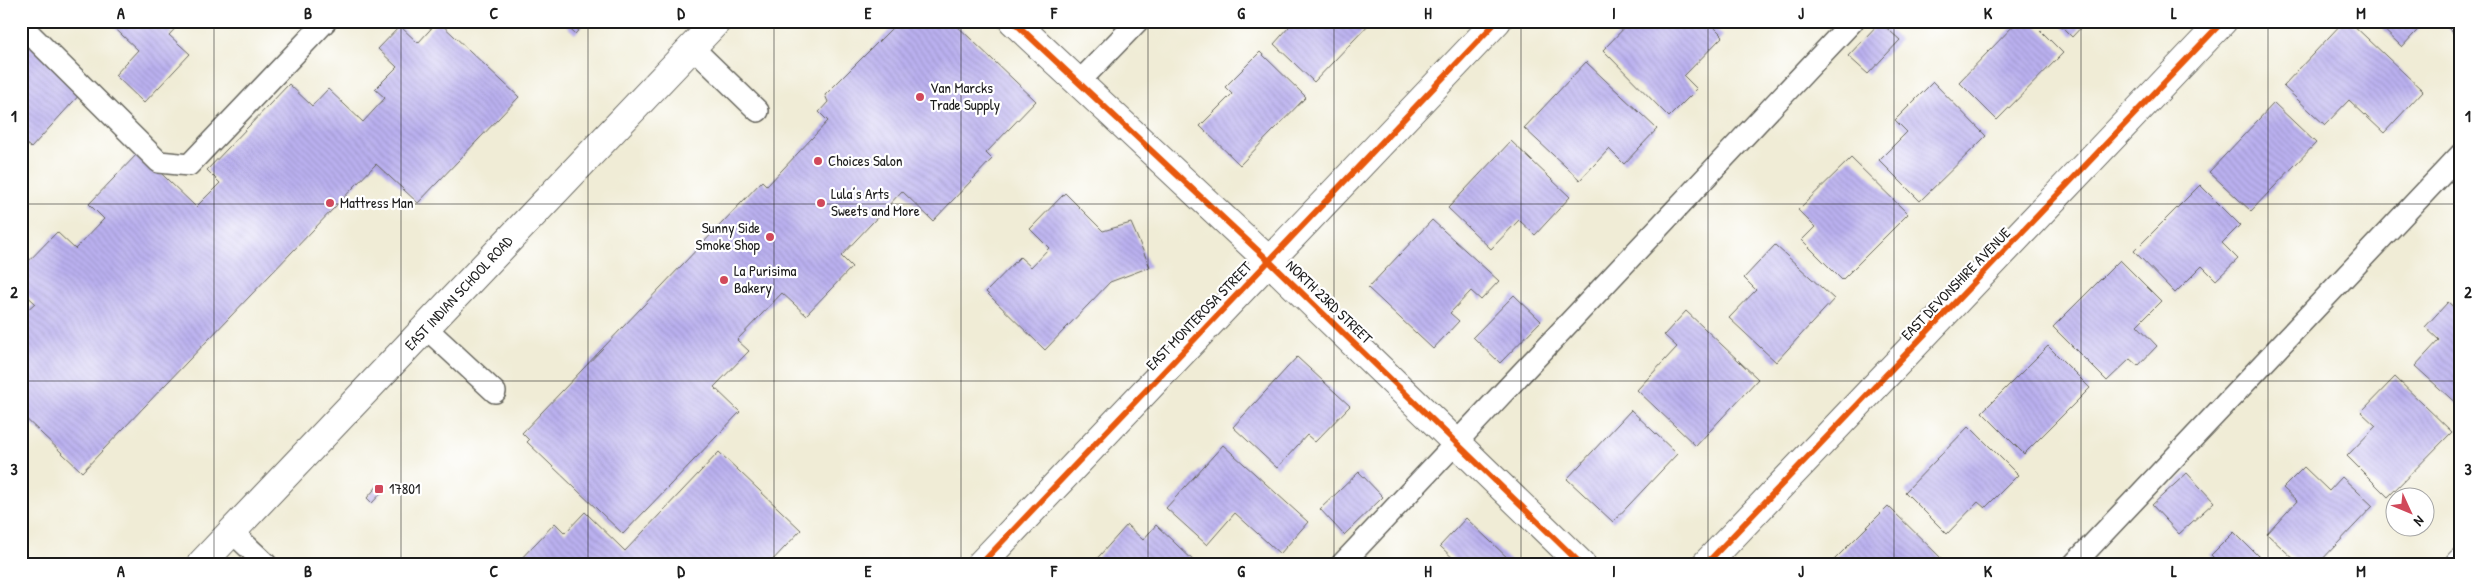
<svg xmlns="http://www.w3.org/2000/svg" width="2482" height="585" viewBox="0 0 2482 585" font-family="'Patrick Hand',sans-serif">
<style>
.building{fill:url(#building-back-hatch)}
.lines{fill:none;stroke-linecap:round;stroke-linejoin:round}
.lane-casing{stroke:#66655d;stroke-width:24}
.street-casing{stroke:#66655d;stroke-width:30}
.secondary-casing{stroke:#66655d;stroke-width:30}
.lane{stroke:#fff;stroke-width:21}
.street{stroke:#fff;stroke-width:28}
.secondary{stroke:#fff;stroke-width:28}
.cycleway-casing{stroke:#fff;stroke-width:9}
.cycleway{stroke:#e8590c;stroke-width:6}
.grid{fill:none;stroke:#1c1c1c;stroke-width:1;stroke-opacity:0.55}
.poi-dot{fill:#d1495b;stroke:#fff;stroke-width:2}
.labels{text-anchor:middle;stroke-width:4.5;stroke-linejoin:round;paint-order:stroke}
.poi-label{font-size:15px;fill:#1c1c1c;stroke:#fff;text-anchor:start}
.street-label{font-size:15px;fill:#1c1c1c;stroke:#fff}
.neatline{fill:none;stroke:#1c1c1c;stroke-width:2}
.grid-label{font-size:16px;text-anchor:middle;font-weight:bold;fill:#1c1c1c}
</style>
<defs>
<pattern id="building-back-hatch" width="6" height="6" patternUnits="userSpaceOnUse" patternTransform="scale(1.25)"><rect width="6" height="6" fill="#bab0ef"/><path d="M-1 5l2 2M0 0l6 6M5-1l2 2" fill="none" stroke="#9f97cc"/></pattern>
</defs>
<rect width="100%" height="100%" fill="#fff"/>
<filter id="ink" filterUnits="userSpaceOnUse"><feTurbulence type="fractalNoise" baseFrequency=".02" numOctaves="2"/><feDisplacementMap in="SourceGraphic" scale="10" xChannelSelector="R" yChannelSelector="G"/><feConvolveMatrix kernelMatrix="1 2 1 2 8 2 1 2 1" color-interpolation-filters="sRGB"/></filter>
<filter id="wash" filterUnits="userSpaceOnUse"><feTurbulence type="fractalNoise" baseFrequency=".0096" numOctaves="4" result="noise"/><feDisplacementMap in="SourceGraphic" scale="20" xChannelSelector="R" yChannelSelector="G"/><feGaussianBlur stdDeviation="1.12" result="paint"/><feColorMatrix in="noise" values="0 0 0 0 0 0 0 0 0 0 0 0 0 0 0 0 0 1.4 0 .05"/><feComposite in="paint" operator="in"/></filter>
<g filter="url(#wash)">
<rect width="100%" height="100%" fill="#f0ecd6"/>
<g id="blocks">
<!-- building -->
<path class="building" d="M107 21H182L169 35 190 54 144 103 115 75 138 50Z
M438 21 519 97 418 203 376 164 82 472 21 414V308L25 312 35 303 21 290V269L57 232 75 249 104 219 89 204 139 152 196 207 220 183 207 170 289 84 312 106 328 89 363 122 385 98 375 89 397 67 378 49 400 26 418 43Z
M561 21H587L575 34Z
M899 21H952L1036 101 986 153 992 159 933 221 902 191 841 256 852 267 806 315 782 293 737 340 749 351 714 387 740 412 623 534 527 442 529 440 522 433 762 181 767 186 828 121 819 112 828 102 825 95Z
M1283 21H1372L1314 82 1274 44 1289 27Z
M1631 21H1708L1723 36 1684 76 1697 89 1669 117 1603 50Z
M2018 21H2031L2063 53 1997 120 1959 82Z
M2056 21H2087L2072 37Z
M2344 21H2349L2423 91 2384 133 2349 100 2325 125 2283 86Z
M2375 21H2426L2402 47Z
M2441 21H2461V29L2455 35Z
M1880 22 1900 40 1868 74 1848 56Z
M21 35 82 92 31 148 21 139Z
M1260 52 1306 97 1240 165 1200 126 1232 94 1225 87Z
M1586 62 1657 129 1624 164 1609 149 1580 180 1524 128Z
M1933 82 1986 136 1920 201 1879 160 1907 132 1895 120Z
M2274 103 2316 143 2251 211 2209 172Z
M1511 141 1570 197 1535 235 1519 220 1491 249 1448 208Z
M1851 158 1908 214 1842 280 1802 240 1815 227 1798 210Z
M2200 185 2240 225 2222 243 2238 259 2216 280 2202 266 2175 293 2134 251Z
M1065 193 1103 231 1131 223 1150 267 1110 282 1045 350 986 292 1020 257 1031 267 1049 248 1030 229Z
M1432 220 1499 281 1481 300 1471 291 1450 313 1459 321 1433 349 1368 288Z
M1775 245 1834 299 1776 362 1729 318 1756 290 1744 278Z
M2120 260 2161 301 2137 325 2157 346 2138 366 2130 359 2107 381 2053 327Z
M1514 295 1541 321 1500 363 1473 337Z
M2448 302 2459 312 2461 310V408L2415 366 2439 340 2425 327Z
M1686 311 1758 379 1696 446 1637 390 1677 347 1664 335Z
M2048 346 2090 388 2024 454 1982 412Z
M1297 357 1350 406 1315 442 1307 435 1277 468 1233 427Z
M2395 377 2452 432 2388 497 2347 456 2376 426 2361 412Z
M1631 410 1677 454 1613 522 1567 479Z
M1969 426 2018 475 1985 508 1978 502 1947 534 1905 492Z
M1223 445 1308 522 1280 554 1235 513 1207 545 1166 508Z
M719 452 801 530 769 564H516L555 523 565 533 585 512 625 551Z
M2304 467 2329 491 2342 477 2373 506 2318 564H2299L2267 534 2297 501 2283 488Z
M1359 472 1383 497 1344 535 1320 509Z
M2187 473 2214 502 2179 534 2152 505Z
M380 483 386 488 372 503 367 498Z
M1888 506 1943 560 1939 564H1830Z
M1466 518 1514 564H1459L1440 546Z
M1127 525 1143 540 1156 525 1197 564H1092Z
M2234 532 2266 564H2220L2211 555Z"/>
</g>
</g>
<g filter="url(#ink)">
<use href="#blocks" fill-opacity="0" stroke="#66655d" stroke-width="1"/>
<g class="lines">
<defs>
<path id="lane" d="M21 25 159 162 189 165 326 21
M692 47 758 111
M1078 83 1138 21
M426 328 495 392
M232 532 266 564
M1342 564 1853 21
M2074 564 2461 154"/>
<path id="street" d="M1013 21 1269 261 1581 564
M981 564 1497 21
M1706 564 2223 21
M2459 564 2461 562"/>
<path id="secondary" d="M201 564 717 21"/>
</defs>
<!-- lane casing -->
<use href="#lane" class="lane-casing"/>
<!-- street casing -->
<use href="#street" class="street-casing"/>
<!-- secondary casing -->
<use href="#secondary" class="secondary-casing"/>
<!-- lane -->
<use href="#lane" class="lane"/>
<!-- street -->
<use href="#street" class="street"/>
<!-- secondary -->
<use href="#secondary" class="secondary"/>
<defs>
<path id="cycleway" d="M1013 21 1269 261 1581 564
M981 564 1497 21
M1706 564 2223 21"/>
</defs>
<!-- cycleway casing -->
<use href="#cycleway" class="cycleway-casing"/>
<!-- cycleway -->
<use href="#cycleway" class="cycleway"/>
</g>
</g>
<!-- grid -->
<path class="grid" d="M214 21V564M401 21V564M588 21V564M774 21V564M961 21V564M1148 21V564M1334 21V564M1521 21V564M1708 21V564M1894 21V564M2081 21V564M2268 21V564M21 204H2461M21 381H2461"/>
<!-- markers -->
<g class="poi-dot">
<circle cx="920" cy="97" r="5"/>
<circle cx="818" cy="161" r="5"/>
<circle cx="330" cy="203" r="5"/>
<circle cx="821" cy="203" r="5"/>
<circle cx="770" cy="237" r="5"/>
<circle cx="724" cy="280" r="5"/>
<rect x="374" y="484" width="10" height="10" rx="2.5"/>
</g>
<g class="labels">
<!-- poi labels -->
<g class="poi-label">
<text x="930" y="93">Van Marcks<tspan x="930" dy="17">Trade Supply</tspan></text>
<text x="828" y="166">Choices Salon</text>
<text x="831" y="199">Lula’s Arts<tspan x="831" dy="17">Sweets and More</tspan></text>
<text x="340" y="208">Mattress Man</text>
<text x="760" y="233" text-anchor="end">Sunny Side<tspan x="760" dy="17">Smoke Shop</tspan></text>
<text x="734" y="276">La Purisima<tspan x="734" dy="17">Bakery</tspan></text>
<text x="389" y="494">17801</text>
</g>
<!-- street labels -->
<g class="street-label">
<text transform="translate(1956 284) rotate(-46)" y="5">EAST DEVONSHIRE AVENUE</text>
<text transform="translate(459 293) rotate(-47)" y="5">EAST INDIAN SCHOOL ROAD</text>
<text transform="translate(1329 302) rotate(44)" y="5">NORTH 23RD STREET</text>
<text transform="translate(1199 316) rotate(-46)" y="5">EAST MONTEROSA STREET</text>
</g>
</g>
<!-- margin -->
<rect width="2482" height="585" fill="none" stroke="#fff" stroke-width="55"/>
<!-- north arrow -->
<g transform="translate(2410 512) rotate(134)"><circle r="24" fill="#ffffff" stroke="#a4a4a4"/>
<path d="M0-4L9 19L0 12L-9 19Z" fill="#d1495b"/>
<text y="-8" font-size="14" font-weight="bold" text-anchor="middle" fill="#1c1c1c">N</text>
</g>
<rect x="28" y="28" width="2426" height="530" class="neatline"/>
<g class="grid-label">
<text x="121" y="19">A</text>
<text x="308" y="19">B</text>
<text x="494" y="19">C</text>
<text x="681" y="19">D</text>
<text x="868" y="19">E</text>
<text x="1054" y="19">F</text>
<text x="1241" y="19">G</text>
<text x="1428" y="19">H</text>
<text x="1614" y="19">I</text>
<text x="1801" y="19">J</text>
<text x="1988" y="19">K</text>
<text x="2174" y="19">L</text>
<text x="2361" y="19">M</text>
<text x="14" y="122">1</text>
<text x="2468" y="122">1</text>
<text x="14" y="298">2</text>
<text x="2468" y="298">2</text>
<text x="14" y="475">3</text>
<text x="2468" y="475">3</text>
<text x="121" y="577">A</text>
<text x="308" y="577">B</text>
<text x="494" y="577">C</text>
<text x="681" y="577">D</text>
<text x="868" y="577">E</text>
<text x="1054" y="577">F</text>
<text x="1241" y="577">G</text>
<text x="1428" y="577">H</text>
<text x="1614" y="577">I</text>
<text x="1801" y="577">J</text>
<text x="1988" y="577">K</text>
<text x="2174" y="577">L</text>
<text x="2361" y="577">M</text>
</g>
</svg>
